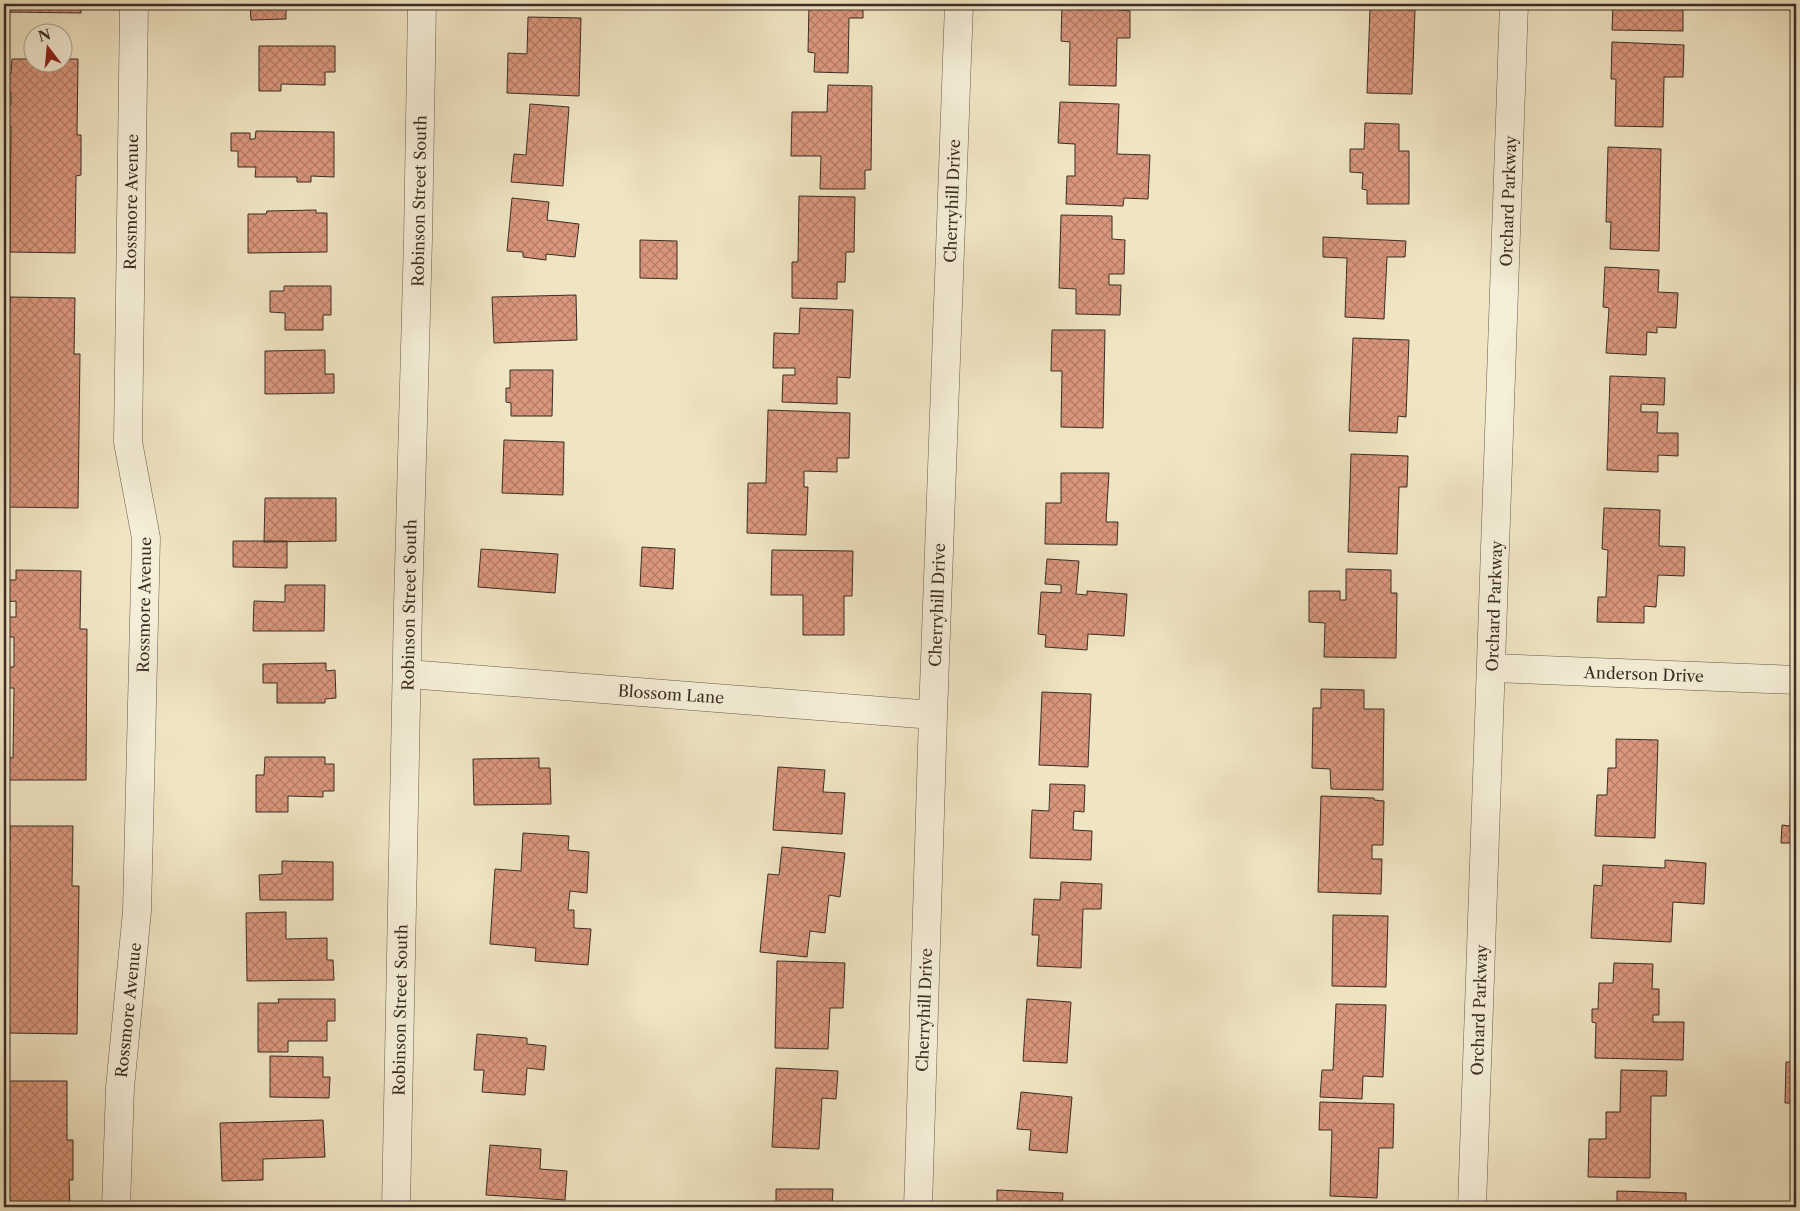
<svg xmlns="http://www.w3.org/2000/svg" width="1800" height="1211" viewBox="0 0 1800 1211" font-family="'Libre Caslon Text',serif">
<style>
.building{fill:url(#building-cross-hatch);stroke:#3b2d25}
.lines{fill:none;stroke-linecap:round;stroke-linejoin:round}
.minor-casing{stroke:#685b4c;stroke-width:29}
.minor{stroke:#f5eed8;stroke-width:28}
.labels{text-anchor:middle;stroke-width:4;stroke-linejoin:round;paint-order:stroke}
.street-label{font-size:16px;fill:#3b2d25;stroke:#f5eed8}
</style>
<defs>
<pattern id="building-cross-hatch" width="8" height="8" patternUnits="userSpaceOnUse" patternTransform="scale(1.25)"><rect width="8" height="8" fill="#db977d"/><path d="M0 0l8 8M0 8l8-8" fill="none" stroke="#b37c66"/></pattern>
</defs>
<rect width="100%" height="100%" fill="#f0e5c3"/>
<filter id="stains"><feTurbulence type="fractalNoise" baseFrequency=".004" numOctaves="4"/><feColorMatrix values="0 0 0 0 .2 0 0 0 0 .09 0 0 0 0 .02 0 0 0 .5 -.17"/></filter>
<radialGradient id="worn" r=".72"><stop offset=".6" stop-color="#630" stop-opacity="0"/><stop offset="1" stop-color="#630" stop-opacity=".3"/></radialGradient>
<!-- building -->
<path class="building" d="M4 4H81V13L4 12Z
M250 4H286V19L251 20Z
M809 4H863V18H849L848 73 814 72 815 53 808 52Z
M1062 4H1118V10L1130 11V38H1117L1116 86 1069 85 1070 42 1061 41Z
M1613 4H1683V31L1612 30Z
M1370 8 1415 10 1412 94 1367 93Z
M528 17 581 18 579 96 507 93 508 53 527 54Z
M1612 42 1684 45 1683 77H1664L1663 127 1615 126 1616 79H1611Z
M259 46H335V72H325V85L281 84V91H259Z
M12 59H32V62H62V59H78L77 135H81V175L76 176 75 253 10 252 11 126H4V105H11V93H4V74H11Z
M828 85 872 86 871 170H865V189H820L821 156H791L792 112H827Z
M1060 102 1119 104 1117 154 1150 155 1148 199 1124 198 1123 206 1066 204 1067 176H1075V144L1058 143Z
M530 104 569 107 563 186 511 182 514 154 526 155Z
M1365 123 1399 124V151H1409V204H1367V190L1362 189 1363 173 1350 172V149H1364Z
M256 131 334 132V177L311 176V182H297V177H255L256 167H238V151H231V133H250V139H255Z
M1608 147 1661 149 1659 251 1610 249 1611 222H1606Z
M799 196 855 197 854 252H846L845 282H837V299L792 298V262H798Z
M512 198 549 202 547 220 579 224 575 257 546 254V260L523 257V252L507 251Z
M316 210V213H327V252L248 253V214H266L267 211Z
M1061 215 1112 216V239L1125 240 1124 274H1109V285H1121L1120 315 1076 314V289L1059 288Z
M1323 237 1406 241 1405 257H1387L1384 319 1345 317 1347 258 1323 257Z
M640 240 677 241V279L640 278Z
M1605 267 1659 270 1658 292 1678 293 1676 328 1657 327V333L1647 332 1646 355 1606 353 1609 308 1603 307Z
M284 286H331V315H323V330H285V313L270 312V291H284Z
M576 295 577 340 494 343 492 297Z
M10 297 75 298 74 354H80L78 508 4 507V484H8V413H4V390H8V360H4V341H9Z
M800 308 853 310 850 378 837 377V404L782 402 783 375H795V368H773L774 333 799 334Z
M1052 330H1105L1103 428 1061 427 1062 371H1051Z
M1353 338 1409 340 1406 417 1398 416 1397 433 1349 431Z
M325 350V374H334V393L265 394V351Z
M510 370H553L552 416H511V403L506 402V388H510Z
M1610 376 1665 378 1664 405 1641 404V412H1658L1657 433H1678V456L1658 455V472L1607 470Z
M768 410 850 413 849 458H837V472L804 471V487H808L806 535 747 533 748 483H766Z
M504 440 564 442 563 495 502 493Z
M1351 454 1408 456 1407 487H1399L1397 554 1348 552Z
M1061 473H1109L1106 522H1118L1117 545 1045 544 1046 503H1061Z
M265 498H336V541L264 542Z
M1604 508 1660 510 1659 546 1685 547 1684 576 1658 575 1656 607 1644 606V623L1597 622 1598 597H1606L1608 550 1602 549Z
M233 541H287V568L233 567Z
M642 547 675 549 673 589 640 586Z
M481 549 558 554 555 593 478 587Z
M772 550 853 551 852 596H844V635H803V595H771Z
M1047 559 1079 561 1076 594 1087 595V591L1127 594 1124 636 1088 634 1087 650 1045 647 1046 635 1038 634 1041 592 1061 593V585L1045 584Z
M1346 569 1391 570V593H1397L1396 658 1324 657 1325 623 1309 622V591H1340V600H1346Z
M16 570 81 571 80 629H87L86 780H4V757L13 758 14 688H4V667H14V637H5V617H16V601L5 602V580H16Z
M285 585H325L324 631H253L254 601 285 602Z
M326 663V671L335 670 336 698 325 699V703H277V683H263V664Z
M1321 689 1364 690V709H1384L1383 790 1331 789 1330 769 1312 768 1313 708H1321Z
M1042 692 1091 694 1088 767 1039 765Z
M1616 739 1658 740 1655 838 1595 836 1597 795H1607L1608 768H1616Z
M265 757H325V764H334V791H323V797L288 796V812H256V775H264Z
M539 758V768H550L551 804 474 805 473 759Z
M1791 763H1796V843H1781L1782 825 1790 826Z
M778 767 825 770 823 792 845 793 842 834 773 830Z
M1050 784 1085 785 1084 812 1074 811 1073 830 1092 831 1091 860 1030 858 1032 810 1049 811Z
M1321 796 1374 798V800L1384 801 1383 845H1372V859H1382L1381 894 1318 892Z
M10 826H73L72 886H79L77 1034 7 1033 8 946H4V924H9L10 861H4V840L10 841Z
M523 833 569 836 568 850 589 852 587 893 570 891 568 910H574V928L591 929 588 965 535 961 536 948 490 944 495 869 521 871Z
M782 847 845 853 840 897 829 895 825 933 810 931 807 957 760 952 768 874 779 875Z
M1665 860 1706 863 1704 904 1673 902 1671 942 1591 938 1594 885 1602 886 1603 865 1665 868Z
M282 861 333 862V900H260L259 875 282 874Z
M1061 882 1102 884 1101 909H1083L1081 968 1037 966 1039 935H1032L1034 899 1060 900Z
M286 912V939L327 938V960H333L334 980 247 981 246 913Z
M1333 915 1388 916 1386 987 1332 986Z
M777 961 845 963 843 1008H830L828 1049 775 1048Z
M1614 963 1653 964 1652 989H1659V1015H1653V1022H1684L1683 1060 1595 1058 1596 1023 1592 1022V1009H1598L1599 983H1613Z
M278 999H335V1021H327V1041H288V1052H258V1003H279Z
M1027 999 1071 1002 1067 1063 1023 1061Z
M1336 1004 1386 1005 1383 1077 1363 1076 1362 1099 1320 1097 1322 1070H1333Z
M477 1034 527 1038V1044L546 1046 544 1070 527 1068 525 1095 482 1092 484 1070H474Z
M270 1056 323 1057V1077H330L329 1098 270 1097Z
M1786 1062H1796V1103H1785Z
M776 1068 838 1071 836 1099 822 1098 819 1149 772 1147Z
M1621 1070 1667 1071 1666 1096H1651L1650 1178 1588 1177 1589 1139H1606V1112H1620Z
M4 1081H67V1140H73V1180H69L70 1207H4Z
M1021 1092 1072 1097 1067 1153 1029 1150 1031 1130 1017 1129Z
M1320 1102 1394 1104 1393 1148H1379L1377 1198 1330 1196 1332 1130H1319Z
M323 1120 325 1157 263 1159V1180L222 1181 220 1123Z
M490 1145 541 1149 540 1169 567 1171 565 1200 486 1195Z
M776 1189H833L832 1207H840H776Z
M997 1190 1063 1193 1062 1207H997Z
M1617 1191 1686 1193V1207H1617Z"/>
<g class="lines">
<defs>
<path id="minor" d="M1492 668 1796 680
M408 674 933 715
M116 1207 120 1088 137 911 146 538 128 442 134 4
M396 1207 408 605 418 239 422 4
M918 1207 933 715 959 4
M1472 1207 1514 4"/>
</defs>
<!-- minor casing -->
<use href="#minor" class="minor-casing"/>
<!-- minor -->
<use href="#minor" class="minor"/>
</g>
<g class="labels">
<!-- street labels -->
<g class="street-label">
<text transform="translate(419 201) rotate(-89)" y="6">Robinson Street South</text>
<text transform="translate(952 201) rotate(-88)" y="6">Cherryhill Drive</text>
<text transform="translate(1508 201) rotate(-88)" y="6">Orchard Parkway</text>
<text transform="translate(131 202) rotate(-89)" y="6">Rossmore Avenue</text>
<text transform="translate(144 605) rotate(-89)" y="6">Rossmore Avenue</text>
<text transform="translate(409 605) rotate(-89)" y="6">Robinson Street South</text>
<text transform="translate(937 605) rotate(-88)" y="6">Cherryhill Drive</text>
<text transform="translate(1494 606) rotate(-88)" y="6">Orchard Parkway</text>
<text transform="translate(1644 674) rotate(2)" y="6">Anderson Drive</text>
<text transform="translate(671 694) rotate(4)" y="6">Blossom Lane</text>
<text transform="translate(128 1010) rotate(-84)" y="6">Rossmore Avenue</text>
<text transform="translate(400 1010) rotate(-89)" y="6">Robinson Street South</text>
<text transform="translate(924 1010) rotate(-88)" y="6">Cherryhill Drive</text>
<text transform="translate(1479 1010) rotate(-88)" y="6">Orchard Parkway</text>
</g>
</g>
<!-- margin -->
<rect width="1800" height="1211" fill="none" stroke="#f0e5c3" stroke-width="20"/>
<rect x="5" y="5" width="1790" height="1201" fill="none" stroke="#3b2d25" stroke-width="2.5"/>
<rect x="10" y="10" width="1780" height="1191" fill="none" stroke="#3b2d25"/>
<!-- north arrow -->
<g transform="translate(48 48) rotate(344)"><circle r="24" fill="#f5eed8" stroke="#aba190"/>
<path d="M0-4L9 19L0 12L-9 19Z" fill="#8f2418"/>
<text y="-8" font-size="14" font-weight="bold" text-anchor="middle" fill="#3b2d25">N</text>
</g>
<rect width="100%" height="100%" filter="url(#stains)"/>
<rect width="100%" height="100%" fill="url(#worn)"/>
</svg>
